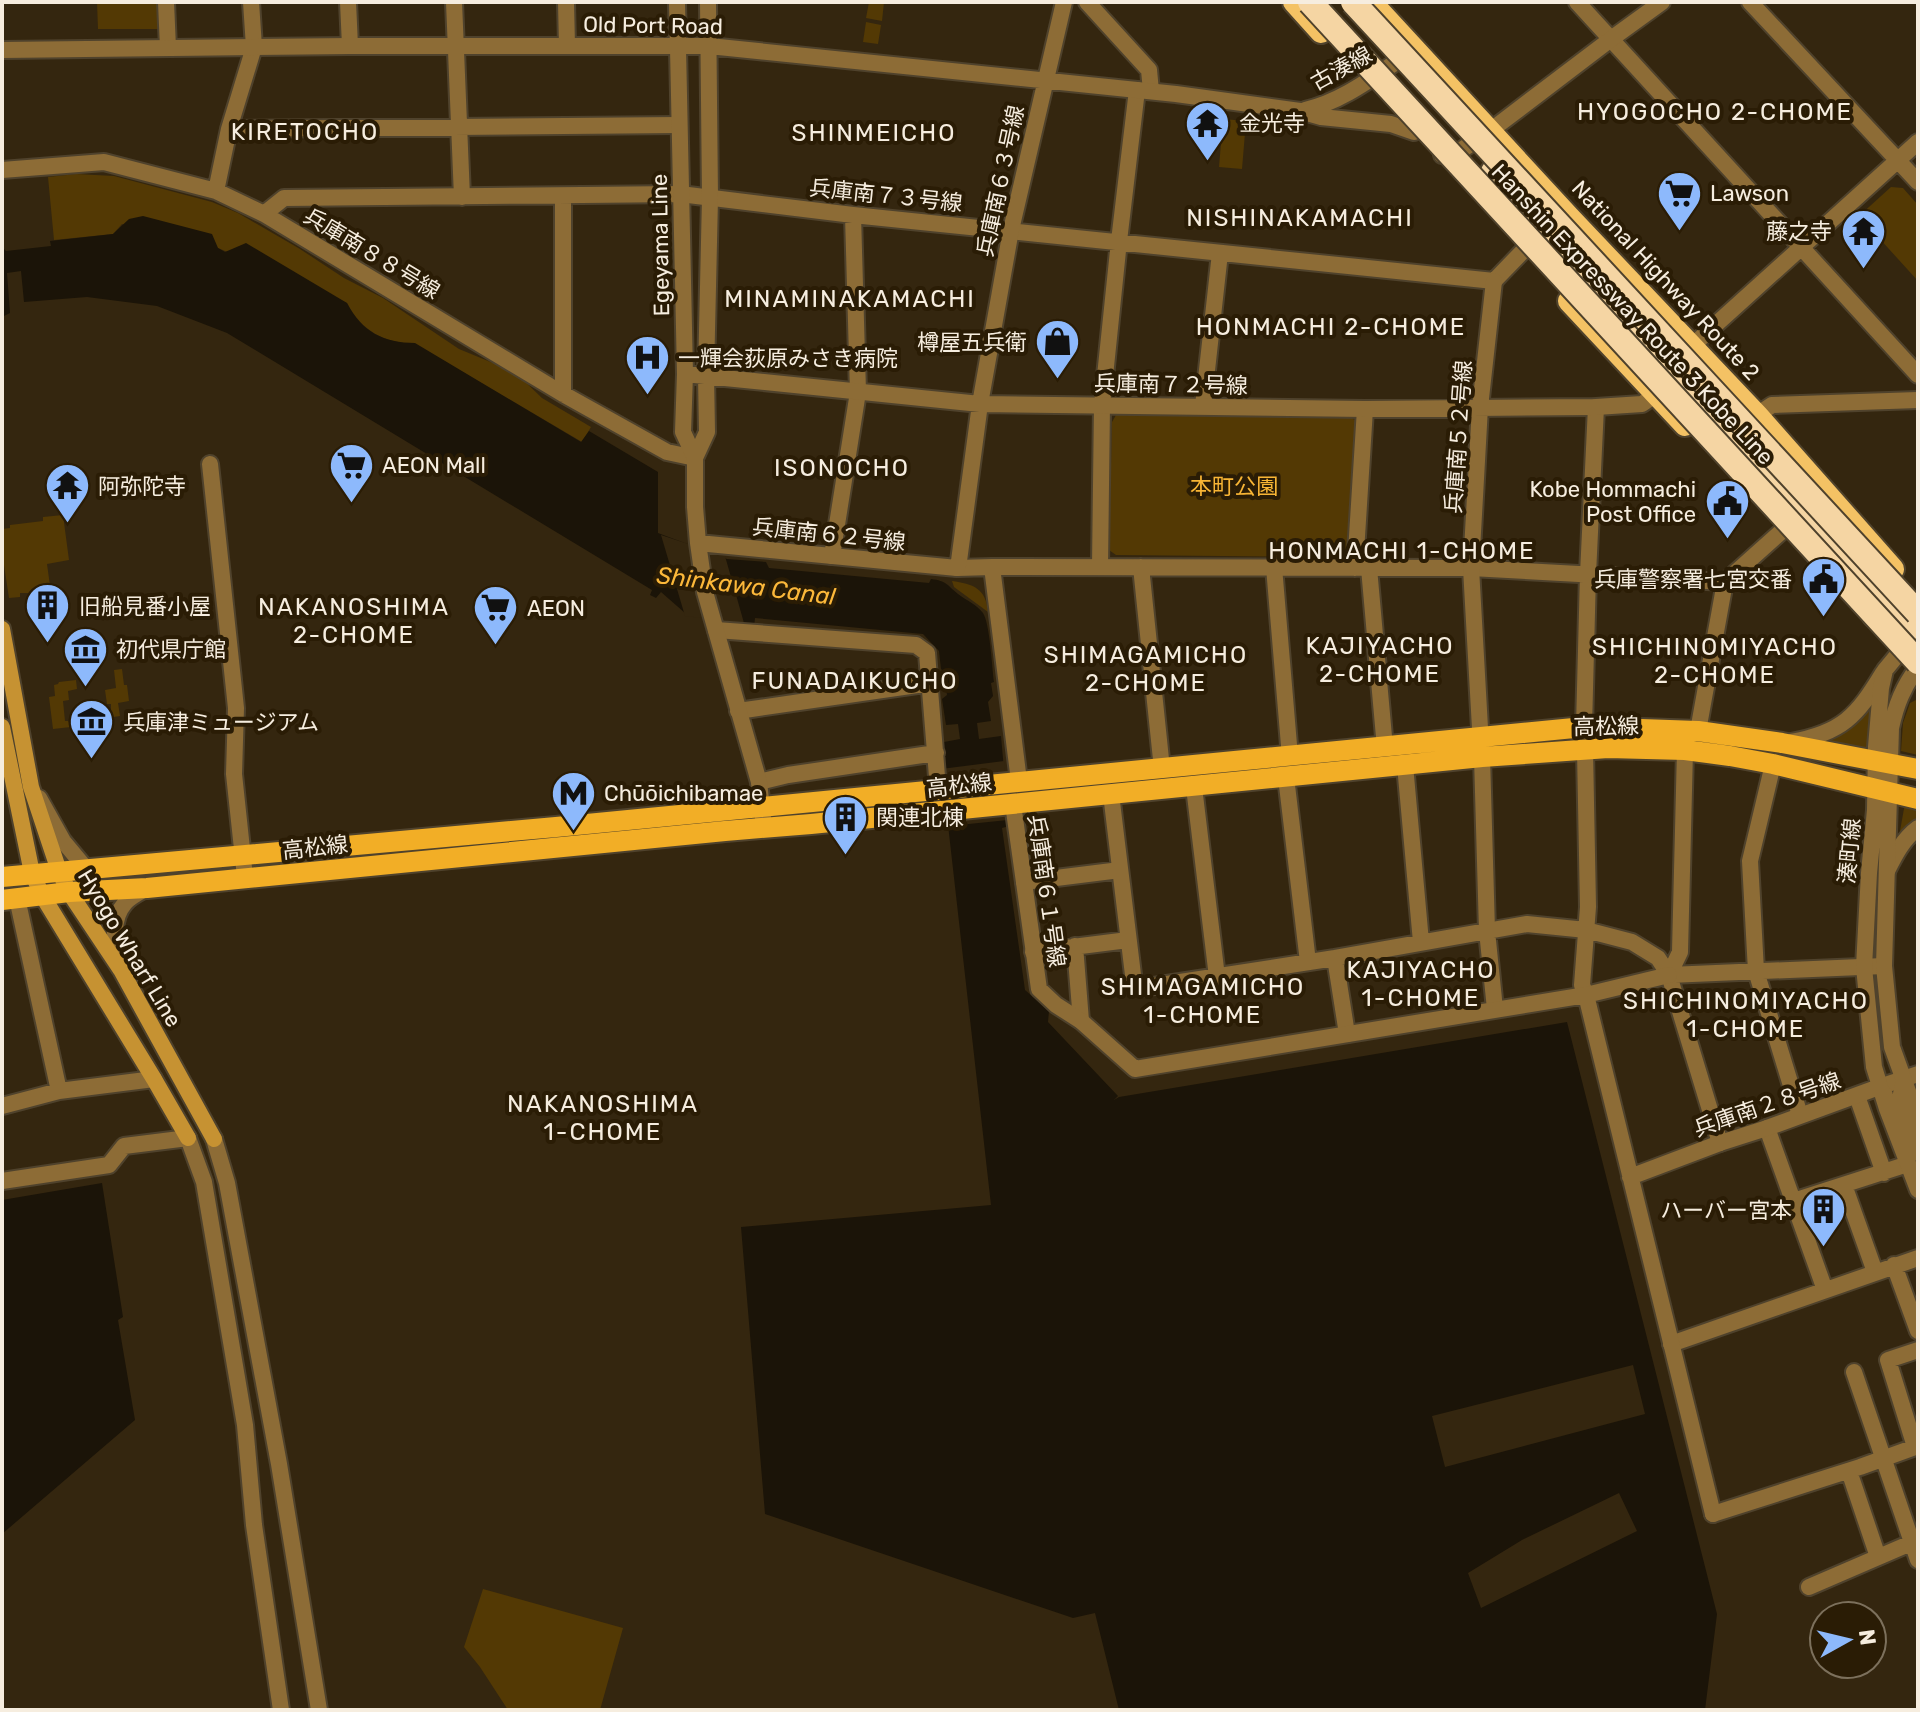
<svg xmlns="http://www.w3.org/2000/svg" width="1920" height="1712" viewBox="0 0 1920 1712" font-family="Rubik,'Noto Sans JP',sans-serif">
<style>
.green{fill:#533904}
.water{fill:#1b1408;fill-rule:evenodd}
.pier{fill:#34260f}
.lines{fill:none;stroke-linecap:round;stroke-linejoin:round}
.minor-casing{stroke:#4f422c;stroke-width:20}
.tertiary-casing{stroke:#4f422c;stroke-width:20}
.secondary-casing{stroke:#4f422c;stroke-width:20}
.primary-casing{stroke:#4f422c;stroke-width:24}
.trunk-casing{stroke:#4f422c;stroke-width:26}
.motorway-casing{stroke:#4f422c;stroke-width:28}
.minor{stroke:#8d6c36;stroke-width:16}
.tertiary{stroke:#8d6c36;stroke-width:16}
.secondary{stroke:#c69232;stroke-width:16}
.primary{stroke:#f2ae26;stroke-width:20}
.trunk{stroke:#f4c264;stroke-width:22}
.motorway{stroke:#f5d5a3;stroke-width:24}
.motorway-bridge-casing{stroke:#4f422c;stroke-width:28;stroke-linecap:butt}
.motorway-bridge{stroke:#f5d5a3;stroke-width:24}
.labels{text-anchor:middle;stroke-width:8;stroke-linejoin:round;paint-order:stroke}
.street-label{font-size:22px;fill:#f6eddf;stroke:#2a1c05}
.poi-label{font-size:22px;fill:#f6eddf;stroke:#2a1c05;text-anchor:start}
.park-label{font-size:22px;fill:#f8b535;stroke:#2a1c05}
.neighbourhood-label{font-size:24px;letter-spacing:2px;fill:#f6eddf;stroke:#2a1c05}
.water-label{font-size:24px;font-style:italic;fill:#fcb83a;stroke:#2a1c05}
</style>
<rect width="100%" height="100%" fill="#34260f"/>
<!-- green -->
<path class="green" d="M97 2H159L160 29H98Z
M869 2H884L882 21 866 18Z
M866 22 881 25 878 44 863 42Z
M1223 119 1246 121 1242 169 1219 167Z
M76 174 114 176 212 202 238 213 300 249 344 278 383 298 459 349 515 372 542 398 591 427 582 442 415 344C385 343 361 331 347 303L218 248 122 224 113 234 54 240 48 177Z
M1891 187 1903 188 1918 205V281L1859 216Z
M1116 415 1350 416 1359 424 1349 552 1340 557 1116 555 1109 550 1112 422Z
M63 515 69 560 47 564 51 593H20V597L9 598 2 552V529L10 528V525L43 521V517Z
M952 581C973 584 986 588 988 612L954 587Z
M122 669 124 685H127L129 701 118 703 120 716 107 718 106 711 111 710V704H107L105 690 116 688 114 670Z
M76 680 77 689 68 691 69 700 63 701 65 721H68L71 727 53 729 49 697 55 696 54 685 58 684 59 682Z
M1918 699V755L1901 751 1903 723 1910 703Z
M1868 712H1873L1870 750 1830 743 1831 741 1858 723Z
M1905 803 1918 806V818L1902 832 1900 831Z
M483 1589 623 1628 600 1710H508L480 1667 464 1647Z"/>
<!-- water -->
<path class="water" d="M143 216 212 234 218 248 225 252 246 243 347 303C362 332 384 343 415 343L581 442 589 431 658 472V533L727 559 766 562 769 568 929 583 931 579C947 581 947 585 958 594 966 600 977 605 983 613 990 624 992 668 994 682L991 683 993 696 988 702 991 721 977 723 979 739 1001 736 1009 826 1002 828 1025 990 1049 1011 1048 1022 1118 1096 1114 1100 1119 1097 1567 1022 1717 1614 1705 1710H1119L1095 1613 1073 1618 765 1514 741 1227 991 1205 939 745 944 744V742L960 739 958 724 946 725 942 699 947 695 944 672 941 669 939 651 923 634 755 618 754 627 685 613 661 592 656 598 650 595 652 590 227 333 157 306 87 297 24 302 21 271 7 273 10 313 2 317V247L6 251 51 246 50 241 113 234 129 219ZM1633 1365 1645 1414 1445 1467 1432 1416ZM1619 1493 1637 1531 1481 1608 1468 1573 1522 1540Z
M102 1183 123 1317 118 1320 135 1420 2 1534V1200Z"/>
<!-- pier -->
<path class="pier" d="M661 535 725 556 744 623 685 616Z
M1004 761 1008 820 949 826 941 769Z"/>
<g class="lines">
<defs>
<path id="minor" d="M166 2 168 48
M348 2 350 46
M454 2 462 197
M566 2 567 46
M1087 2 1149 70 1151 91
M1577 2 1918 375
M1750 2 1918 182
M229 129 679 125
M2 170 104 162 216 191 264 214 563 394 667 452 695 458
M216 191 229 129 254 47 251 2
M264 214 284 198 680 194 853 215 1494 281 1523 251
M1692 346 1918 142
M563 394V196
M1203 406 1220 253
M832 556 858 392 853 215
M992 567 1471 568 1725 582
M1100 567 1102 405 1119 241 1137 90
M1141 567 1162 769
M1274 567 1290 757
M957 568 992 567 1019 781
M1355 568 1365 409
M1369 568 1385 748
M716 630 916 645 927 653 938 789
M738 711 931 683
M1584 727 1588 574 1596 407
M1698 731 1725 582 1782 531
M1791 742C1842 733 1857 716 1883 673
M1585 750 1588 907 1582 985 1586 995
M1482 757 1487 931 1495 1009
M1773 764 1750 861 1756 971 1800 1115
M1405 765 1421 942
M1286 777 1308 962
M759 782 788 775 936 753
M1194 787 1217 977
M1111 794 1134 983 1141 988 1335 958 1527 924 1586 930 1632 942 1658 958 1669 975 1720 1143
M39 798 63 841 88 871
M1887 871C1895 855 1903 839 1918 828
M1024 882 1120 870
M17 898 59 1091
M1075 946 1081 1021
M1033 952 1128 940
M1335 958 1347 1034
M120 968C116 947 109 921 125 903 130 897 140 892 147 888
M1669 975 1680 952 1685 750
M1669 975 1884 966
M1879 1087 1918 1074
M1857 1096 1884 1173
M2 1106 59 1091 154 1079
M1767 1128 1825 1290
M2 1181 109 1165 124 1146 188 1138
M1844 1185 1875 1272
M1793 1201 1908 1164
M1894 1265 1918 1331
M1671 1344 1918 1258
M1854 1372 1918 1560
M1915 1447 1888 1360 1918 1350
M1849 1471 1878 1557
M1713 1514 1860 1467 1918 1446
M1809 1587 1918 1540"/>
<path id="tertiary" d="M677 2 685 374 683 432 695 458
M708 2 710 198 706 375 707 432 695 458V507L698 543 705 592 759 782 763 818
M2 50 350 46H709L1176 94 1300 111 1321 117 1391 124 1414 132
M1305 110C1341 102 1372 78 1402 58L1412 57
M1442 155 1457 153 1490 131 1611 39 1662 2
M685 374 980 404 1365 409 1596 407 1642 404 1655 395
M1757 415 1772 405 1918 400
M210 464 236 708 234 774 245 877
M698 543 957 568 959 561 980 404 1011 230 1064 2
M1909 641 1885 670 1881 688 1876 747 1875 810 1869 873 1864 967 1874 1067 1887 1109 1918 1190
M1918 667C1903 687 1896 705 1891 728L1884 966 1892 1047 1918 1119
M1481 746 1471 568 1480 407 1494 281
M1013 804 1039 989 1056 1005 1081 1021 1135 1069 1586 995 1669 975
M1586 995 1713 1514
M1904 1079 1899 1104 1918 1153
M188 1138 204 1182 245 1425 254 1525 281 1710
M214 1139 227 1183 279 1464 319 1710
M1630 1177 1720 1143 1767 1128 1879 1087 1885 1095"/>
<path id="secondary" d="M2 629 31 787 59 871 69 892 121 970 214 1139
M2 727 32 873 42 895 154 1079 188 1138"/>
<path id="primary" d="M2 877 556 827 1584 727 1698 731 1782 743 1918 769
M2 900 69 892 147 888 725 831 811 824 1482 757 1608 748 1685 750 1730 756 1773 764 1918 799"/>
<path id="trunk" d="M1294 2 1321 32
M1371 2 1569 217 1757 415 1893 569
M1569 301 1685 425"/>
<path id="motorway" d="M1493 172 1735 441 1861 576 1875 616
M1866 581 1896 612 1918 627"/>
</defs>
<!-- minor casing -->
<use href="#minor" class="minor-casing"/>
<!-- tertiary casing -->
<use href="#tertiary" class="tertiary-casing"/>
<!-- secondary casing -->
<use href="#secondary" class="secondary-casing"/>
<!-- primary casing -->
<use href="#primary" class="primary-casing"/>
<!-- trunk casing -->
<use href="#trunk" class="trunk-casing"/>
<!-- motorway casing -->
<use href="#motorway" class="motorway-casing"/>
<!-- minor -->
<use href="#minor" class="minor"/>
<!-- tertiary -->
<use href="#tertiary" class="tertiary"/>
<!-- secondary -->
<use href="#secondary" class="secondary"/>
<!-- primary -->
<use href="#primary" class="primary"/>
<!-- trunk -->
<use href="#trunk" class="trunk"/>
<!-- motorway -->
<use href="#motorway" class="motorway"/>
<defs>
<path id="motorway-bridge" d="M1310 2 1918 662
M1353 2 1918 613"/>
</defs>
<!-- motorway-bridge casing -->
<use href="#motorway-bridge" class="motorway-bridge-casing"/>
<!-- motorway-bridge -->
<use href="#motorway-bridge" class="motorway-bridge"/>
</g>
<!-- icons -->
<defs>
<symbol id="temple-pin" viewBox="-11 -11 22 30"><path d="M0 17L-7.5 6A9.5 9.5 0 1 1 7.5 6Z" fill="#8db9fc" stroke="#2a1c05"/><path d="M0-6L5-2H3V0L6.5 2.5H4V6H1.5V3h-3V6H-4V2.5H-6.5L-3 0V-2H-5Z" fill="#111"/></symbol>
<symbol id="supermarket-pin" viewBox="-11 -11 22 30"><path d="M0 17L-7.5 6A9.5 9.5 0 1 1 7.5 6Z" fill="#8db9fc" stroke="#2a1c05"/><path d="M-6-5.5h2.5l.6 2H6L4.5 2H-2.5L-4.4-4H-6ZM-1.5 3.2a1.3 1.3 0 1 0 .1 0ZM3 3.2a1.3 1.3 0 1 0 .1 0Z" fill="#111"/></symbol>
<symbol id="shop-pin" viewBox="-11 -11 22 30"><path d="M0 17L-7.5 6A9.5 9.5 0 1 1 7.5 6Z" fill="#8db9fc" stroke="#2a1c05"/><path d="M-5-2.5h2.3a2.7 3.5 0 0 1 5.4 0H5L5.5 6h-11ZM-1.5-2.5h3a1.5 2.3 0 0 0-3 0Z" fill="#111"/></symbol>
<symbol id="hospital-pin" viewBox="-11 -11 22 30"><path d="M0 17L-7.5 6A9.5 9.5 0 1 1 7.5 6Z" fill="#8db9fc" stroke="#2a1c05"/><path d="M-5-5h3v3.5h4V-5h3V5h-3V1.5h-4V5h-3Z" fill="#111"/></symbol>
<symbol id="civic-pin" viewBox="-11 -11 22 30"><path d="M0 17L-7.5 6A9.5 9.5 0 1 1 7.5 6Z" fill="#8db9fc" stroke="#2a1c05"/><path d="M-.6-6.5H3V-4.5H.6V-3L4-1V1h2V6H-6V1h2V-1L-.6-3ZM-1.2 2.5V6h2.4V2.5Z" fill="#111"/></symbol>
<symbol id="building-pin" viewBox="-11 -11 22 30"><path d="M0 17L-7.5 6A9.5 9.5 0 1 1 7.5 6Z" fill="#8db9fc" stroke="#2a1c05"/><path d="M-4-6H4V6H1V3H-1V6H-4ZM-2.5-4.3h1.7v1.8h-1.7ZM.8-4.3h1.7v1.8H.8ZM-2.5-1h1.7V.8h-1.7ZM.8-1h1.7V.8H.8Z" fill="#111"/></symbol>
<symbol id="museum-pin" viewBox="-11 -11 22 30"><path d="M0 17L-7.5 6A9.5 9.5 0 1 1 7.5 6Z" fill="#8db9fc" stroke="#2a1c05"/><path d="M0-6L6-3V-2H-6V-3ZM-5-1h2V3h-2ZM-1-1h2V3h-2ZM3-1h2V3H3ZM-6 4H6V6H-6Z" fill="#111"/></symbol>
<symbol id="metro-pin" viewBox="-11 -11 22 30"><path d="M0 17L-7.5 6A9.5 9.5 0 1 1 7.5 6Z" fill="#8db9fc" stroke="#2a1c05"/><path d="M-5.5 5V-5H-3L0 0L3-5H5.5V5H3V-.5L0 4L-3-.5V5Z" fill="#111"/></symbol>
</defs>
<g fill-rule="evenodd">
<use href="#temple-pin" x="1182" y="98" width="51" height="69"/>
<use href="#supermarket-pin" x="1654" y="168" width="51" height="69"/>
<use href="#temple-pin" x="1838" y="206" width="51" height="69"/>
<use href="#shop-pin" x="1032" y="316" width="51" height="69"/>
<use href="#hospital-pin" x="622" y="332" width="51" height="69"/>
<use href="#supermarket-pin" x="326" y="440" width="51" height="69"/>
<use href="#temple-pin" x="42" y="460" width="51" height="69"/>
<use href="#civic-pin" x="1702" y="476" width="51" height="69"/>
<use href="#civic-pin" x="1798" y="554" width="51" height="69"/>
<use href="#building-pin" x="22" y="580" width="51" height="69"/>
<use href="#supermarket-pin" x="470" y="582" width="51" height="69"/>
<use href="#museum-pin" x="60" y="624" width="51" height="69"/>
<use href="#museum-pin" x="66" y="696" width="51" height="69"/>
<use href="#metro-pin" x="548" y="768" width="51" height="69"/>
<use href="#building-pin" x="820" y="792" width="51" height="69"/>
<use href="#building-pin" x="1798" y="1184" width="51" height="69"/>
</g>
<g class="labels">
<!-- street labels -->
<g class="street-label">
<text transform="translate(653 25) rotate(1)" y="8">Old Port Road</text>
<text transform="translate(1341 68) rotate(-29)" y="8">古湊線</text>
<text transform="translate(1000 181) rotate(-78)" y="8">兵庫南６３号線</text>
<text transform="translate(886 195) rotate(6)" y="8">兵庫南７３号線</text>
<text transform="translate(660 245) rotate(-91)" y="8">Egeyama Line</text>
<text transform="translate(372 253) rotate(31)" y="8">兵庫南８８号線</text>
<text transform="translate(1666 280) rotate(47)" y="8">National Highway Route 2</text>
<text transform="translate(1633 314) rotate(47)" y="8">Hanshin Expressway Route 3 Kobe Line</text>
<text transform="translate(1171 384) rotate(1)" y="8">兵庫南７２号線</text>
<text transform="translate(1458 437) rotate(-86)" y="8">兵庫南５２号線</text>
<text transform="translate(829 534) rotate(6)" y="8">兵庫南６２号線</text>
<text transform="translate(1606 726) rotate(-1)" y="8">高松線</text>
<text transform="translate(959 785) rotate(-6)" y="8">高松線</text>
<text transform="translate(315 847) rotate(-6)" y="8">高松線</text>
<text transform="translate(1849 851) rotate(-85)" y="8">湊町線</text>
<text transform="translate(1047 891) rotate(82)" y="8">兵庫南６１号線</text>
<text transform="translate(130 948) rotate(59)" y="8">Hyogo Wharf Line</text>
<text transform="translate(1767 1104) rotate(-19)" y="8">兵庫南２８号線</text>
</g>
<!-- poi labels -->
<g class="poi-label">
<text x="1239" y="131">金光寺</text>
<text x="1710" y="201">Lawson</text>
<text x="1832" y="239" text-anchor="end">藤之寺</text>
<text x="1027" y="350" text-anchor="end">樽屋五兵衛</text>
<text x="678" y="366">一輝会荻原みさき病院</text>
<text x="382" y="473">AEON Mall</text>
<text x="98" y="494">阿弥陀寺</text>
<text x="1696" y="497" text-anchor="end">Kobe Hommachi<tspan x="1696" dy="25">Post Office</tspan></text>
<text x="1792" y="587" text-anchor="end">兵庫警察署七宮交番</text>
<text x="79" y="614">旧船見番小屋</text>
<text x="527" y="616">AEON</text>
<text x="116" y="657">初代県庁館</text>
<text x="123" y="730">兵庫津ミュージアム</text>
<text x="604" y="801">Chūōichibamae</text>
<text x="876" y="825">関連北棟</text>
<text x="1792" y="1218" text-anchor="end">ハーバー宮本</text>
</g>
<!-- park labels -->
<g class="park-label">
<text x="1234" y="494">本町公園</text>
</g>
<!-- neighbourhood labels -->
<g class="neighbourhood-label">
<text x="1715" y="120">HYOGOCHO 2-CHOME</text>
<text x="305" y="140">KIRETOCHO</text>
<text x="874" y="141">SHINMEICHO</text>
<text x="1300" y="226">NISHINAKAMACHI</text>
<text x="850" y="307">MINAMINAKAMACHI</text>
<text x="1331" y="335">HONMACHI 2-CHOME</text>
<text x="842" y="476">ISONOCHO</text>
<text x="1402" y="559">HONMACHI 1-CHOME</text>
<text x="354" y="615">NAKANOSHIMA<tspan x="354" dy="28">2-CHOME</tspan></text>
<text x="1380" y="654">KAJIYACHO<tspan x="1380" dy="28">2-CHOME</tspan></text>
<text x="1715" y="655">SHICHINOMIYACHO<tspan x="1715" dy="28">2-CHOME</tspan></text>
<text x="1146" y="663">SHIMAGAMICHO<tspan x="1146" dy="28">2-CHOME</tspan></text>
<text x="855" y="689">FUNADAIKUCHO</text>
<text x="1421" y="978">KAJIYACHO<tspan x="1421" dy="28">1-CHOME</tspan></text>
<text x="1203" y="995">SHIMAGAMICHO<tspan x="1203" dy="28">1-CHOME</tspan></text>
<text x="1746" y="1009">SHICHINOMIYACHO<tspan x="1746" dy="28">1-CHOME</tspan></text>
<text x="603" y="1112">NAKANOSHIMA<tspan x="603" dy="28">1-CHOME</tspan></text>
</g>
<!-- water labels -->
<g class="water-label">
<text transform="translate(746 586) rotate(7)" y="8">Shinkawa Canal</text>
</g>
</g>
<!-- border -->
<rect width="1920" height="1712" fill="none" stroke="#f6eddf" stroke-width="8"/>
<!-- north arrow -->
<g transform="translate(1848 1640) rotate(82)"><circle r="38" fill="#2a1c05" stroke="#7c705c" stroke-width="2"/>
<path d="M0-6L14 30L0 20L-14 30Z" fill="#8db9fc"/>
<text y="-12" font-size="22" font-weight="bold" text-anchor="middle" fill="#f6eddf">N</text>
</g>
</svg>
